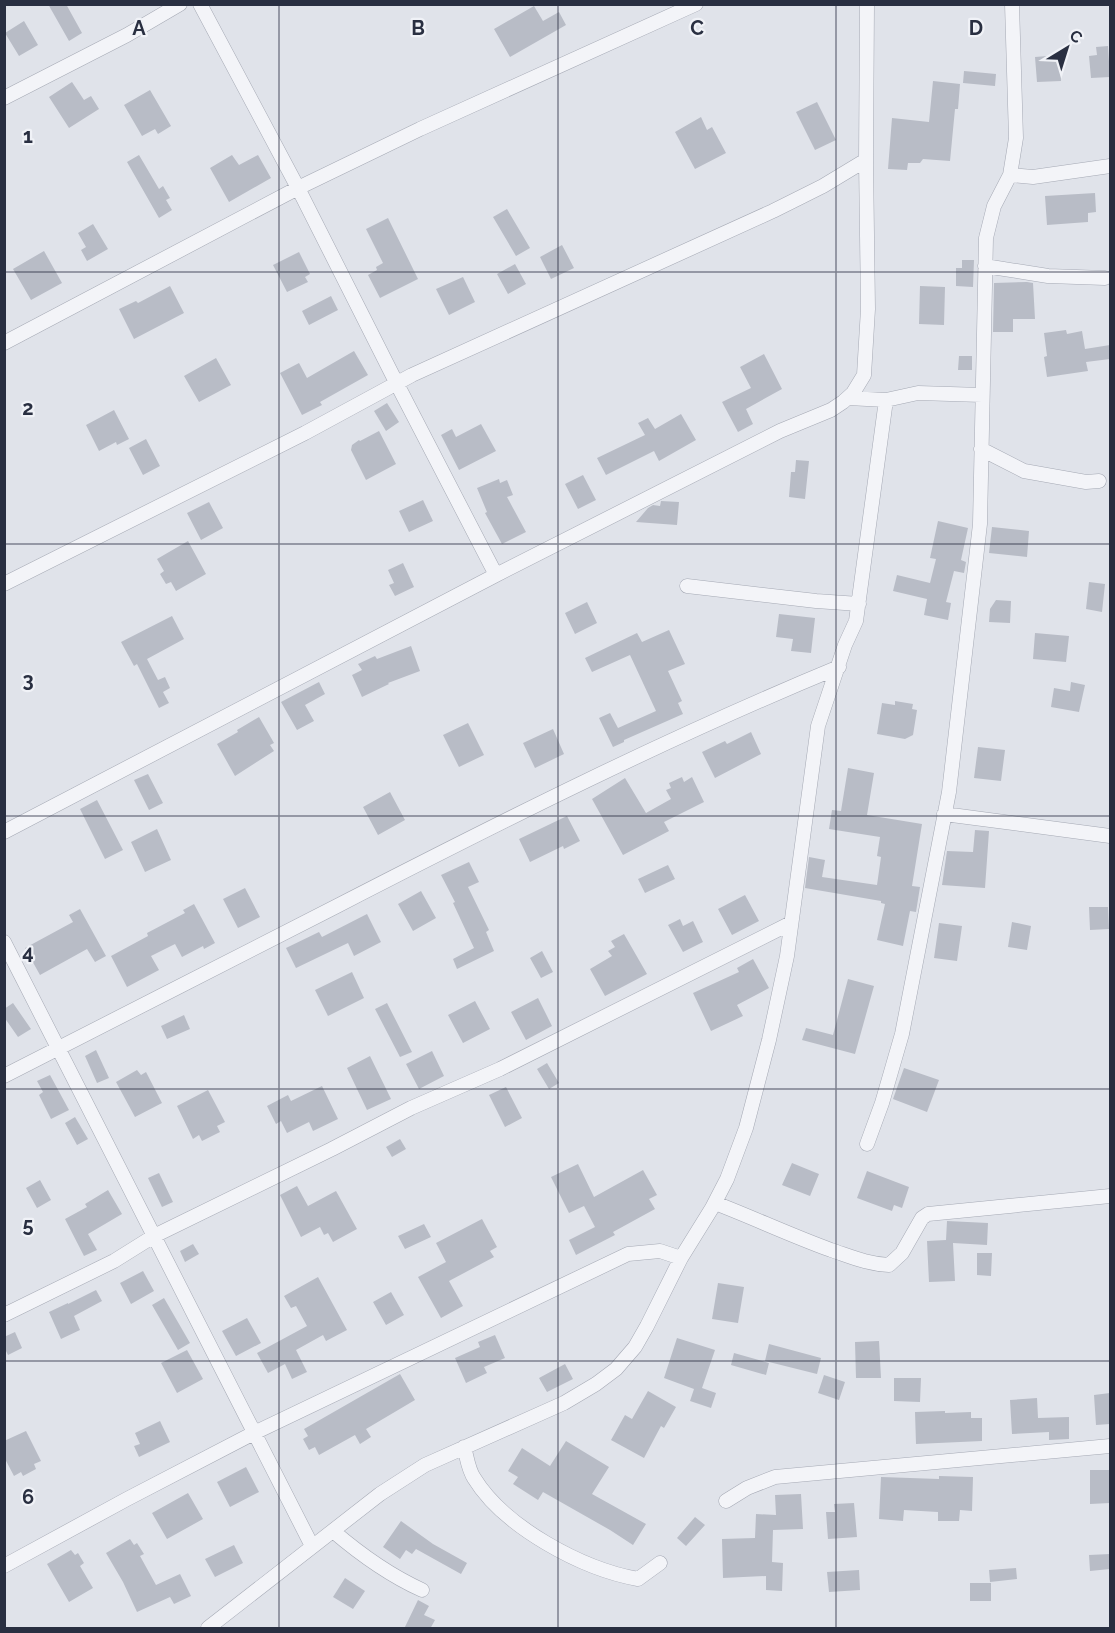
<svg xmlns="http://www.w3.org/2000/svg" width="1115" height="1633" viewBox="0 0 1115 1633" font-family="Raleway,sans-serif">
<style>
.building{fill:#b8bcc6}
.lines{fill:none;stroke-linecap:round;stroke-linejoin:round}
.street-casing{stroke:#a5a9b4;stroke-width:15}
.street{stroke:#f3f4f8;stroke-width:14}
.grid{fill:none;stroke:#292f41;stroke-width:1.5;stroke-opacity:0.55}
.grid-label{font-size:20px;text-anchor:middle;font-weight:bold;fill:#292f41;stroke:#f0f2f7;stroke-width:4.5;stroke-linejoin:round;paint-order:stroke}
</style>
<rect width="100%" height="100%" fill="#e0e3ea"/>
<!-- building -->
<path class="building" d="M48 4H66L82 33 69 41Z
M534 6 543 21 559 12 566 25 510 57 494 29Z
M24 21 38 45 19 56 5 33Z
M1108 46 1110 77 1091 78 1089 56 1097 55 1096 47Z
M1060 55 1061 81 1037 82 1035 57Z
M964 71 996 74 995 86 963 83Z
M933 81 960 84 958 109H955L950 161 923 159 920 163H908L907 170 888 169 892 118 929 122Z
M72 82 84 100 91 96 99 109 69 128 49 97Z
M150 90 171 126 158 134 155 129 142 136 124 105Z
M817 102 836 140 815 150 796 112Z
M701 117 707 130 712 127 726 153 695 169 675 132Z
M139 155 159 189 163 186 170 198 166 200 172 210 159 218 127 162Z
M232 155 239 165 258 155 271 178 229 202 210 168Z
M1095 193 1096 212 1088 213V222L1047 225 1045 196Z
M507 209 530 248 516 256 493 217Z
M388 218 418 279 380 298 368 275 377 270 376 267 383 263 366 229Z
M93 224 108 249 87 261 81 250 86 247 78 233Z
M562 245 574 268 551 279 540 257Z
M44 251 62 283 31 300 13 269Z
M299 252 310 274 305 277 308 282 287 292 273 265Z
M962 260H974L973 287 956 286V268H962Z
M515 264 526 284 508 294 497 274Z
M463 277 475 302 449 315 436 289Z
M1027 282 1033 283 1035 319H1013V332H993L994 283Z
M170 286 184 313 134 339 119 309 136 301 138 303Z
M920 286 945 287 944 325 919 324Z
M331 296 338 310 309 325 302 311Z
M1066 330 1067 334 1082 331 1085 349 1110 345V359L1086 362 1088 371 1047 377 1044 357 1047 356 1044 333Z
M354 351 368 375 320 402 322 405 302 415 280 373 299 363 307 378Z
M764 354 782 389 746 409 753 424 738 432 722 402 751 388 740 367Z
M959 356H972V370H958Z
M216 358 231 385 199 402 184 376Z
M387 403 399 422 386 431 374 411Z
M114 410 129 439 117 445 116 442 99 451 86 425Z
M681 414 696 440 659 461 654 451 606 475 597 458 645 435 638 423 648 418 655 429Z
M481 424 496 451 459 470 441 435 452 429 456 437Z
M379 431 396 464 366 480 351 450 352 445 359 440 360 441Z
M146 439 160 466 143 475 129 448Z
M796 460 809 461 805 499 789 497 791 472H795Z
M583 475 596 500 578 509 565 484Z
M499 479 500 483 507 480 513 495 507 497 526 532 502 544 485 513 487 512 477 488Z
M423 500 433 521 409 532 399 511Z
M661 501 679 502 677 525 636 522 648 508 653 505 660 506Z
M209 502 223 528 201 540 187 513Z
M938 521 968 528 961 560 966 562 964 573 954 571 946 602 951 603 948 620 924 615 927 599 893 591 897 575 930 583 936 559 930 558Z
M992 527 1029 531 1027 557 989 553Z
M188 541 206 574 176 591 171 582 166 584 160 574 164 571 157 559Z
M403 563 414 587 395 596 389 585 394 583 388 570Z
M1089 582 1105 584 1102 612 1086 609Z
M996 600 1011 601 1010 623 989 622 990 609Z
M587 602 597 623 575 634 565 613Z
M779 614 815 618 811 653 791 651 793 639 776 637Z
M172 616 184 639 147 659 158 680 165 677 170 688 163 692 169 703 159 708 137 664 134 666 121 642Z
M669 630 685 664 668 671 682 701 678 703 683 714 624 740V742L613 747 599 718 610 713 618 728 656 711 630 655 592 672 585 658 637 633 642 642Z
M1035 633 1069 636 1066 662 1033 659Z
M411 646 420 671 388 683 389 684 362 697 352 675 362 670 358 664 375 656 377 659Z
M319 682 325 694 305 705 314 721 297 730 281 702Z
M1071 682 1085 685 1079 712 1051 707 1054 688 1070 691Z
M895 701 913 704 912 709 917 710 913 735 905 739 877 734 882 703 895 705Z
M259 717 274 743 270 745 274 751 235 776 217 744 238 732 237 730Z
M468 723 484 755 459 767 443 735Z
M553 729 564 754 535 768 523 743Z
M751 732 761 754 715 778 702 752 725 741 727 744Z
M978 747 1005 750 1001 781 974 778Z
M848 768 874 773 867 815 922 824 912 886 920 887 916 912 910 911 903 946 877 940 885 904 881 903V901L805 888 809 857 825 860 822 877 877 885 881 857 877 856 880 837 829 829 832 810 841 811Z
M148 774 163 803 149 810 134 780Z
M682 777 684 782 692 777 704 802 664 822 669 831 623 855 592 799 625 778 646 813 671 799 666 790 671 788 669 783Z
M390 792 405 820 378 835 363 807Z
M97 800 123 850 105 859 80 809Z
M567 816 580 841 564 849 563 846 530 862 519 839Z
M157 829 171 860 145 872 131 842Z
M975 830 989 831 985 888 942 885 947 851 973 852Z
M469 862 479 882 468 887 489 930 486 932 494 951 457 969 453 959 474 948 453 903 455 902 441 875Z
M668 865 675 879 645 893 638 879Z
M245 888 260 917 238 928 223 899Z
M421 891 436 918 413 931 398 904Z
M745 895 759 921 732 935 718 909Z
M194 904 215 943 204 949 203 946 182 957 175 944 151 956 159 970 127 987 111 956 148 936 147 933 185 913 183 910Z
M1089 907H1108L1109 929 1090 930Z
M80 909 106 956 95 962 87 949 40 975 25 948 73 922 69 915Z
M367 914 381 942 354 956 348 943 296 968 286 948 319 932 322 937Z
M680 919 683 926 693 921 703 942 683 952 668 925Z
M1012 922 1031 926 1027 950 1008 947Z
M939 923 962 926 957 961 934 958Z
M624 934 647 974 605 996 590 969 612 956 608 951 615 947 611 941Z
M542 951 553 972 541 978 530 958Z
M753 959 769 988 737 1005 743 1016 711 1031 693 993 739 972 737 968Z
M352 972 364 998 328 1016 315 990Z
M848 979 874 986 855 1054 802 1040 806 1028 833 1035Z
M538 998 552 1026 526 1040 511 1012Z
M475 1001 490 1029 463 1043 448 1015Z
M13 1003 31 1029 18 1037 4 1017V1009Z
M387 1003 412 1052 400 1057 375 1009Z
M184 1015 190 1029 167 1039 161 1026Z
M96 1050 109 1078 97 1083 85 1056Z
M432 1051 444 1076 419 1089 406 1064Z
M370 1056 391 1099 367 1110 347 1068Z
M547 1063 559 1083 549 1089 537 1069Z
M904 1068 939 1080 927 1112 893 1099Z
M137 1070 141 1075 146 1072 162 1103 135 1117 116 1082Z
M50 1075 69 1110 51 1119 39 1095 43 1092 37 1081Z
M322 1086 338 1119 313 1131 309 1122 287 1133 281 1121 276 1124 267 1106 288 1095 291 1101Z
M506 1087 522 1118 505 1127 489 1095Z
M208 1090 225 1122 217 1126 220 1132 202 1141 199 1135 193 1139 177 1106Z
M75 1117 88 1139 77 1145 65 1123Z
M400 1139 406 1149 392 1157 386 1147Z
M792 1163 819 1174 810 1196 782 1185Z
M578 1164 594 1197 643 1170 657 1195 649 1199 655 1209 613 1232 615 1235 576 1255 569 1240 595 1227 584 1206 569 1213 551 1177Z
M867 1171 909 1187 902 1208 894 1205 892 1211 857 1198Z
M159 1173 173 1202 162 1207 148 1178Z
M40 1180 51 1200 37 1208 26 1188Z
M297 1186 308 1206 336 1191 357 1229 333 1242 328 1233 324 1235 320 1227 301 1237 280 1195Z
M108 1190 122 1214 88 1234 97 1250 84 1256 65 1219 87 1207 85 1204Z
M482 1219 497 1247 490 1251 494 1257 449 1281 463 1306 441 1318 418 1277 446 1262 436 1243Z
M947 1221 988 1223 987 1245 953 1243 955 1281 929 1282 927 1241 946 1240Z
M424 1224 431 1237 405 1249 398 1236Z
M193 1244 199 1254 185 1262 180 1251Z
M977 1253H992L991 1276 977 1275Z
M143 1271 154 1291 131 1304 120 1283Z
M318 1277 347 1330 326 1341 323 1335 296 1350 307 1372 292 1379 285 1364 268 1373 257 1353 307 1326 296 1306 291 1308 284 1296Z
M718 1283 744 1287 738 1323 712 1319Z
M96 1290 102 1301 74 1316 80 1330 61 1339 49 1312 68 1303V1304Z
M391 1292 404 1315 386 1325 373 1302Z
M164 1298 190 1343 178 1350 152 1305Z
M247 1318 261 1343 236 1356 222 1331Z
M15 1332 22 1348 8 1355 4 1347V1337Z
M495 1335 505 1358 484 1367 487 1373 466 1383 455 1358 480 1347 478 1342Z
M677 1338 715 1350 702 1388 716 1393 711 1408 690 1401 694 1389 664 1378Z
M879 1341 881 1378H856L855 1342Z
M769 1344 821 1358 817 1374 765 1361Z
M187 1350 203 1379 177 1393 161 1363Z
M734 1353 769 1363 766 1375 731 1365Z
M565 1364 573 1379 547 1392 539 1378Z
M400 1374 415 1400 366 1429 371 1437 360 1444 355 1435 319 1455 315 1447 309 1450 303 1439 308 1436 304 1429Z
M824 1375 845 1382 839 1400 818 1393Z
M894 1378H921L920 1402 894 1401Z
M648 1391 676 1407 664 1428 661 1426 644 1458 611 1440 625 1415 632 1419Z
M1110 1393V1424L1096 1425 1094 1395Z
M1037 1398 1038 1418 1069 1417V1439L1049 1440V1432L1012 1434 1010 1400Z
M945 1411V1413L971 1412V1418H982V1441L916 1444 915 1412Z
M160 1421 170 1442 139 1457 134 1446 140 1444 135 1433Z
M26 1431 41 1461 34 1464 36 1469 23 1476 21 1472 14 1476 4 1457V1441Z
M566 1441 609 1467 592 1494 646 1524 633 1545 610 1530 543 1492 538 1500 513 1484 518 1477 508 1471 522 1448 550 1466Z
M246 1467 259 1492 230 1507 217 1482Z
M1090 1470H1110V1503L1090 1504Z
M939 1476 973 1477 972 1511 960 1510 959 1521H938V1512L904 1510 903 1521 879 1519 881 1477 939 1479Z
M188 1493 203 1519 167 1539 152 1513Z
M801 1494 803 1529 773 1530 772 1562 783 1563 782 1591 766 1590V1576L723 1578 722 1539 755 1538 756 1514 776 1515 775 1495Z
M854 1503 857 1537 828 1539 826 1512H835L834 1504Z
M695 1517 705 1525 686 1546 677 1538Z
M401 1521 433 1544 467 1563 461 1574 416 1549 412 1554 406 1550 400 1559 383 1547Z
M130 1539 134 1545 137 1543 144 1554 140 1556 156 1585 180 1574 191 1596 174 1604 170 1597 137 1612 123 1582 106 1553Z
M234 1545 243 1563 215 1577 205 1559Z
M71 1550 75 1555 78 1553 84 1563 80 1566 93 1588 69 1602 47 1564Z
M1110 1554V1569L1090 1571 1089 1555Z
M1016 1568 1017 1579 990 1582 989 1570Z
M859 1570 860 1590 829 1592 827 1572Z
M345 1578 365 1591 353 1609 333 1597Z
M970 1583H991V1601H970Z
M418 1600 429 1606 424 1615 435 1620 430 1629H404Z"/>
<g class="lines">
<defs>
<path id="street" d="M200 4 298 188 397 384 496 575
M4 98 127 35 180 4
M1010 175 1033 177 1110 166
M985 266 1048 276 1105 278
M4 343 298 188 420 129 696 4
M848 398 886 400 918 393 982 395
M981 449 1024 471 1086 482 1099 481
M4 584 305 433 412 375 773 211 823 186 866 160
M687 586 816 601 859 604
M944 814 1110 836
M4 832 496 575 780 431 831 410 843 402 853 393 864 375 868 309 866 160 867 4
M4 942 312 1546
M4 1076C115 1019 226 963 337 906 502 821 667 738 839 667
M867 1144 882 1103 902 1034 949 792 980 524 986 238 994 206 1010 175 1016 138 1012 4
M715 1203C754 1218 792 1236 831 1250 852 1257 867 1264 889 1265L902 1253 922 1218 928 1214 1110 1196
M4 1315 114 1261 154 1236 332 1149 411 1108 500 1069 791 923
M464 1447C467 1457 468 1469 474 1478 504 1527 582 1569 638 1579L660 1563
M726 1501 747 1488 775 1477 1110 1446
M333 1531C361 1555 389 1575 422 1590
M4 1566 127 1499 254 1433 628 1254 660 1251 681 1258
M208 1628 380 1494 425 1465 564 1403 596 1384 616 1369 635 1347 647 1326 681 1258 712 1208 727 1179 746 1128 769 1040 787 956 818 726 845 645 856 621 886 400"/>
</defs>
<!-- street casing -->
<use href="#street" class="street-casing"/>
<!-- street -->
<use href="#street" class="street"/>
</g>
<!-- grid -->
<path class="grid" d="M279 4V1628M558 4V1628M836 4V1628M4 272H1110M4 544H1110M4 816H1110M4 1089H1110M4 1361H1110"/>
<g class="grid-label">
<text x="139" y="35">A</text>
<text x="418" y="35">B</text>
<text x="697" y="35">C</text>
<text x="976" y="35">D</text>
<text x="28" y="143">1</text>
<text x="28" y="415">2</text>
<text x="28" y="687">3</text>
<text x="28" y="959">4</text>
<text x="28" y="1232">5</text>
<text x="28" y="1504">6</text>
</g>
<!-- border -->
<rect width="1115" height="1633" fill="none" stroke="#292f41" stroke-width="12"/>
<!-- north arrow -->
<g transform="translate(1067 48) rotate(38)" stroke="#f0f2f7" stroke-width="4.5" paint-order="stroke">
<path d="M0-4.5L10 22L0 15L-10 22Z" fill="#292f41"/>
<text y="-9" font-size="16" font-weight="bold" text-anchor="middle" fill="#292f41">С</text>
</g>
</svg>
